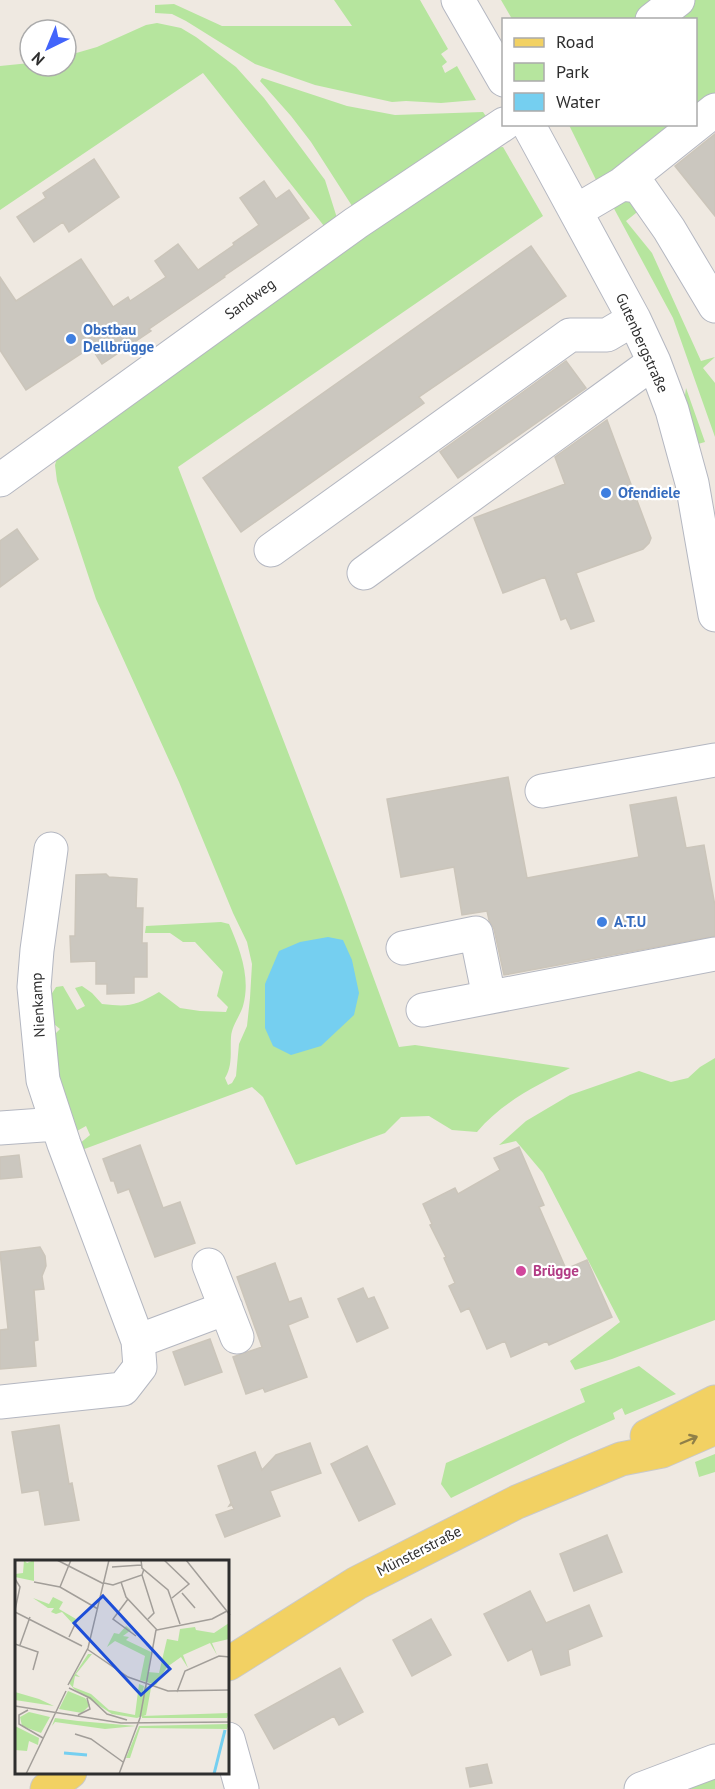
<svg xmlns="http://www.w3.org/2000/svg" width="715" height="1789" viewBox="0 0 715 1789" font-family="'PT Sans',sans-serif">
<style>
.green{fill:#b6e59e}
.water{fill:#75cff0}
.building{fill:#cbc7bf;stroke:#cbc5ba;stroke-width:1.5}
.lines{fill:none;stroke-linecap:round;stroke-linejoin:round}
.minor-casing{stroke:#b4b7c1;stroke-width:35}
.major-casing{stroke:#c9c9c9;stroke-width:35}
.minor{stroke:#fff;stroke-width:33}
.major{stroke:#f2d163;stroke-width:33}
.oneway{stroke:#908048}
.shop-dot{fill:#3f7fe0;stroke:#fff;stroke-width:2}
.hotel-dot{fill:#d1479c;stroke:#fff;stroke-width:2}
.labels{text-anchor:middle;stroke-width:4.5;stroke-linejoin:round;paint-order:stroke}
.street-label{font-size:15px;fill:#2e2e2e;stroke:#fff}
.shop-label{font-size:15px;font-weight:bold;fill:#366cbe;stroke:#fff;text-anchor:start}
.hotel-label{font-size:15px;font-weight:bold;fill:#b23c85;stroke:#fff;text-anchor:start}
.inset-river{fill:none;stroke:#75cff0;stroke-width:3}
.inset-road{fill:none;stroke:#a29e99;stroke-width:1.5}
.view{fill:#1d4ed8;fill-opacity:0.15;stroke:#1d4ed8;stroke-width:3}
.inset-edge{fill:none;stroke:#2e2e2e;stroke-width:3}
</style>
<rect width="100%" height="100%" fill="#efe9e1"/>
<!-- green -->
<path class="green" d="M334 0H420L448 49 441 54 447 62 442 66 445 73 457 66 476 100 441 103 406 101 392 102 315 85 255 64 186 21 172 14 155 13V5L174 4 222 26H352Z
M501 0H666L641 20 512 19Z
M694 0H715V96L696 111V20H670Z
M157 23 181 28 196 37 236 67 264 98 325 180 337 218 328 231 203 73 0 210V66L30 63V66H66V56L97 47 146 25Z
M262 78 347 106 395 115 483 112 490 122 354 209 311 142 291 116 260 81Z
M569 125H678L598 184Z
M503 147 543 216 178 467 345 900 399 1047 415 1045 570 1068C536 1086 502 1102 477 1132L452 1130 429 1116 401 1117 385 1133 296 1165 263 1097 252 1087 79 1151V1144L90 1135 86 1126 77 1131 72 1129 48 1030 55 1034 60 1029 49 1020V998L56 987 63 986 77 1010 85 1006 75 988 82 986 92 993 102 1004C129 1007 135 1006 159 992L180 1008 200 1011 226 1012 228 1007 217 996 223 972 195 942H183L170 933H145L146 926 221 922 229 924C240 949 251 978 243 1006 240 1016 232 1025 231 1037 230 1051 233 1065 225 1078L228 1085 232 1083 236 1076 239 1044 247 1026 250 998 252 964 247 942 233 913 179 782 96 599 57 481 55 465 58 455 488 148Z
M630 200 641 209 626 221 652 253 701 361 715 357 703 368 715 383V437L673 318 611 203Z
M686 388 705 442 698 444 684 403Z
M715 1058V1320L612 1359 575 1370 570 1361 620 1322 543 1173 516 1141 499 1145 526 1121 570 1095 639 1071 671 1082 688 1078 700 1067Z
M639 1366 676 1394 625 1415 622 1408 613 1413 615 1419 571 1439 451 1498 441 1484 446 1463 585 1402 580 1389Z
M715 1454V1472L699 1477 695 1462Z
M715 1771V1789H668Z"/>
<!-- water -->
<path class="water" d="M328 937 343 940 352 960 359 993 354 1015 321 1046 291 1055 273 1046 265 1028V984L279 951 300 942Z"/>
<!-- building -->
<path class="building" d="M715 134V216L675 166Z
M94 159 119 197 69 232 63 222 34 242 17 217 46 198 43 193Z
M264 181 276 199 289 190 309 218 224 276 225 277 149 329 151 331 102 364 91 347 26 390 0 350V277L16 301 81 259 113 307 128 297 130 301 166 277 155 261 178 244 198 270 234 245 233 243 259 225 240 198Z
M531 246 566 296 419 397 424 403 241 532 203 478Z
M566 361 586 388 458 478 440 452Z
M607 420 651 538 649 543 643 549 576 573 594 621 571 629 566 618 561 620 545 577 503 593 474 518 565 484 555 457Z
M17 529 38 559 0 587V541Z
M508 777 527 878 639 857 630 805 676 797 686 848 704 845 715 906V936L504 975 494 929 489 920 487 911 462 915 454 867 401 877 387 799Z
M106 874 109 877 137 879 136 908H143L142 943H147V977H134V993L107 994V984H96V961L71 962 70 936H75L76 875Z
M140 1145 163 1208 180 1202 195 1243 155 1257 129 1189 118 1193 114 1181H111L103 1159Z
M519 1147 544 1205 539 1207 566 1269 587 1260 612 1317 549 1345 547 1341 511 1357 505 1341 487 1349 469 1308 461 1312 449 1286 455 1283 444 1258 446 1257 430 1225 432 1224 423 1204 455 1188 458 1194 500 1170 494 1158Z
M19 1155 22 1177 0 1179V1157Z
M40 1247 45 1256 46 1266 42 1276 44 1289 34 1290 38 1340 34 1341 36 1366 0 1369V1330L8 1329 0 1252Z
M275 1263 289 1302 301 1298 308 1317 288 1325 307 1377 265 1392 263 1388 246 1394 233 1357 262 1347 237 1277Z
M363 1288 368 1299 374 1297 388 1328 357 1342 338 1299Z
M210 1339 222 1372 185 1385 173 1352Z
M59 1425 69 1484 72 1483 79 1520 45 1525 39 1490 22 1493 12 1432Z
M310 1443 321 1473 270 1491 280 1516 225 1537 216 1515 234 1509 232 1505 229 1506 231 1503 218 1466 255 1452 262 1470 276 1455Z
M367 1446 395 1504 359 1521 331 1464Z
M607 1535 622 1572 574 1591 560 1554Z
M530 1591 546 1623 589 1605 602 1636 568 1650 570 1665 541 1675 532 1649 508 1661 484 1614Z
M431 1619 451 1655 412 1676 393 1640Z
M340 1668 363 1712 339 1725 334 1716 274 1749 255 1715Z
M487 1764 492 1783 470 1787 466 1768Z"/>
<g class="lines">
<defs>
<path id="minor" d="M458 0 504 80
M652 20 678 0
M528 124 634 319 654 362 672 410 692 483 715 615
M622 184 715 110
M576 211 622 184 636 186 641 189 669 229 715 306
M0 480 356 223 504 124
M271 550 570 335H607L634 319
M364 573 654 362
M542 791 715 760
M403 948 476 933 489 997
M423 1010 715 954
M0 1128 57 1124
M209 1265 237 1337
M138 1341 226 1308
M0 1402 123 1389 140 1367 138 1341 64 1144 43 1080 34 987 37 950 51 849
M228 1739 242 1789
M641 1789 715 1761"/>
<path id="major" d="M647 1436 715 1402
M228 1664 357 1583 517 1502 621 1459 662 1451 715 1428
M47 1789 70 1772"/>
</defs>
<!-- minor casing -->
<use href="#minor" class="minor-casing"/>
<!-- major casing -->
<use href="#major" class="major-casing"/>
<!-- minor -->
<use href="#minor" class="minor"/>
<!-- major -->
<use href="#major" class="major"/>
</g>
<!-- one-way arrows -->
<defs><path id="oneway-shaft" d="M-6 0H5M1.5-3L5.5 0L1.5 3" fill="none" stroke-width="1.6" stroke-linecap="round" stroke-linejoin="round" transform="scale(1.5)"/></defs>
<use class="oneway" href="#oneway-shaft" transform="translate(689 1440) rotate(-23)"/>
<!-- markers -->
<g class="shop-dot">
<circle cx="71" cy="339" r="6"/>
<circle cx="606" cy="493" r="6"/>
<circle cx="602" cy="922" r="6"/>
</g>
<circle class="hotel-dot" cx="521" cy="1271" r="6"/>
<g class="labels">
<!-- street labels -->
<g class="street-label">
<text transform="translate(250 299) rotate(-36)" y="5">Sandweg</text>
<text transform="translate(642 343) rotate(66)" y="5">Gutenbergstraße</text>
<text transform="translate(38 1005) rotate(-93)" y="5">Nienkamp</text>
<text transform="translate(419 1551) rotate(-27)" y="5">Münsterstraße</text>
</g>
<!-- shop labels -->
<g class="shop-label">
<text x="83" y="335">Obstbau<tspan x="83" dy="17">Dellbrügge</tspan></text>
<text x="618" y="498">Ofendiele</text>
<text x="614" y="927">A.T.U</text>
</g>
<!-- hotel labels -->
<g class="hotel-label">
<text x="533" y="1276">Brügge</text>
</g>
</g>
<!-- overview -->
<g transform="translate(15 1560)">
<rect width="214" height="214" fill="#efe9e1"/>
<path d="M9 0 12 3 19 0V21L0 17V14L8 13ZM38 37 48 42 44 49 61 59 59 65 47 52 41 54 36 52 39 48H33L18 38 34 44ZM214 63V79L197 83 202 95 195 83 168 95 173 108 166 97 152 107 141 125 125 120 130 96 100 81 92 87 99 73 104 74 111 66 116 70 108 76 114 77 111 80 136 92 133 112 144 113 152 79 163 81 165 69 180 67 181 70 199 73ZM73 94H77L61 114 65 117 60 116 58 127 76 134 94 150 120 155 124 124 129 126 127 136 130 126 136 128 131 155 122 158 97 154 59 129 54 123ZM53 131 70 138 75 145 67 153 44 149ZM0 132 24 139 39 146 0 140ZM14 152 35 157 26 173 7 166 5 157ZM214 153 212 158H127V156ZM40 158 63 161 121 166 90 169 40 162 37 166ZM214 164 212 169 125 168 115 198H111L124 166ZM0 166 24 178 23 185 14 181 12 191 0 190Z" fill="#b6e59e"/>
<path class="inset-river" d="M49 193 72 195M199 214 210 170"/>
<path class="inset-road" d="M42 0 89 24M126 0 127 8 153 30 165 64M149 0 174 24 157 38M171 0 215 55M97 7 126 5M127 15 139 53 133 59M0 19 5 27 0 50M19 22 45 27 83 49M106 22 111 37 142 70 197 59 212 51M89 23 98 25 127 15 129 9M45 27 56 0M167 33 180 48M113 39 98 59 121 76M0 52 67 86M54 77 63 58M0 84 23 92 18 110M5 85 15 57M72 89 113 117 153 131 215 130M53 125 73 88 94 0M54 128 75 138 92 154 112 160M162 132 170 111 204 96 215 97M0 146 106 163 215 162M13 150 4 155V164L28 178M63 155 75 149 72 138M60 174 76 179 108 202M11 214 51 131M104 214 125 158 141 70"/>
<path class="view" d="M88 36 155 109 126 135 59 63Z"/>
<rect width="214" height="214" class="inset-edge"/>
</g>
<!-- legend -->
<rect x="502" y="18" width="195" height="108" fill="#ffffff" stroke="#ababab" stroke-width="1.5"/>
<rect x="514" y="38" width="30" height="9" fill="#f2d163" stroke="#ababab" stroke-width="1.5"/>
<text x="556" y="48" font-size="18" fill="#2e2e2e">Road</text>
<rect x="514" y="63" width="30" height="18" fill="#b6e59e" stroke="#ababab" stroke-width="1.5"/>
<text x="556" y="78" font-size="18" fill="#2e2e2e">Park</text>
<rect x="514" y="93" width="30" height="18" fill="#75cff0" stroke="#ababab" stroke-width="1.5"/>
<text x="556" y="108" font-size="18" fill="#2e2e2e">Water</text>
<!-- north arrow -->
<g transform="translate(48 48) rotate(223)"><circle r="28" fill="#ffffff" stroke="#ababab" stroke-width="1.5"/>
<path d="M0-4.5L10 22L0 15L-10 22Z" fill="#4264fb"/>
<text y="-9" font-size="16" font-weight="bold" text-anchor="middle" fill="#2e2e2e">N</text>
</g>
</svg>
